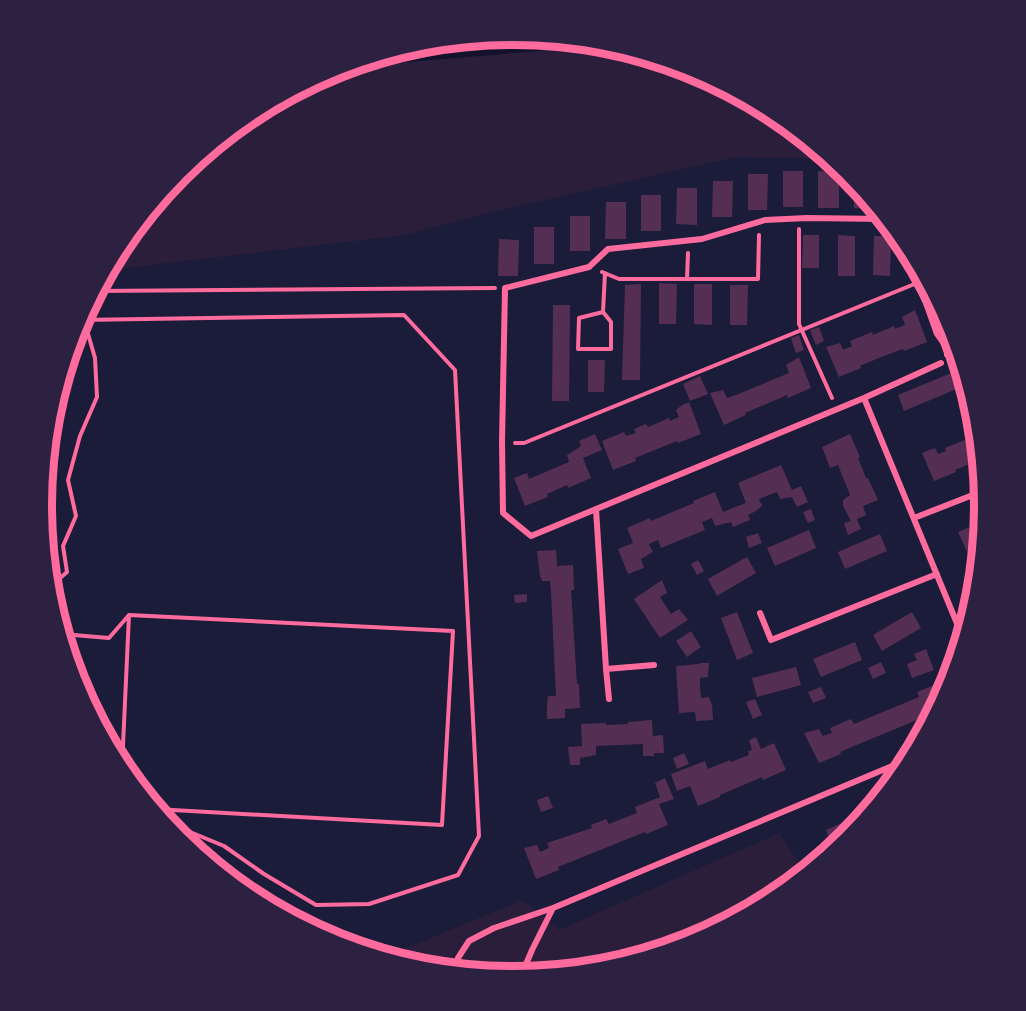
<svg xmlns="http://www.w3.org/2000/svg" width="1026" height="1011" viewBox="0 0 1026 1011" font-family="Signika,sans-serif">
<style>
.green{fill:#2a1e3b}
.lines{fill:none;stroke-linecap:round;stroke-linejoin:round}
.stream{stroke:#12122b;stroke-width:6}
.building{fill:#542f53}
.path{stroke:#ff6b9d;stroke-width:4}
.minor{stroke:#ff6b9d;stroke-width:6}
.rim{fill:none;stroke:#ff6b9d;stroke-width:8}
</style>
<rect width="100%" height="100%" fill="#1b1b3a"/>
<!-- green -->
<path class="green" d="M600 43 694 70 775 114 829 159 736 157 492 212 405 235 125 268H109L122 244 180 172 252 114 333 70 358 63Z
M779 833 805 872 774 897 693 941 605 968 513 976 421 967 380 955 387 956 523 900 559 930Z"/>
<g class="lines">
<!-- stream -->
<path class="stream" d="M358 63 600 43"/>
</g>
<!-- building -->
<path class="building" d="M783 171H803V207H783Z
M818 171 839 172V208H818Z
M748 174H768L767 210H748Z
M713 181H733L732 217H712Z
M854 182 873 206V209L854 208Z
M677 188H697V225L676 224Z
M641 195H661V231H641Z
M606 202H626V239H605Z
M570 216H590V251H570Z
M534 227H554V264H534Z
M803 235H819V268H802Z
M838 235 855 236V276H838Z
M874 236H891L890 276 873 275Z
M499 239 519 240 518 276H498Z
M659 283 677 284 676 324H659Z
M641 284 640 380H622L625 285Z
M694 284H712V325L694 324Z
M730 285H748L747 325H730Z
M553 305H570L569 401H552Z
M915 310 927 342 904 351 903 349 881 357 860 366 861 368 839 377 826 347 840 343 843 350 852 346 850 341 872 332 873 335 894 326 895 329 905 325 902 317Z
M819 327 824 341 816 345 810 330Z
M799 335 804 350 796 353 791 338Z
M799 357 811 388 788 398 787 395 745 413 746 415 724 425 710 393 723 390 727 398 736 395 789 373 786 365Z
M588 360H605L604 392H588Z
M961 369 966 385 904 411 898 395Z
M700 376 708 394 690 401 683 384Z
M689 402 701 434 678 443 677 441 635 458 636 461 613 470 602 441 624 432 626 436 636 433 634 429 646 424 648 427 669 418 670 421 679 417 676 410 682 405Z
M595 434 602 450 583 458 591 478 568 488 567 485 547 494 548 497 525 506 514 478 527 473 529 479 569 462 567 455 581 446 579 441Z
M850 434 860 457 858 458 866 478H868L878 500 863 506 866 515 857 519 861 529 848 535 844 523 851 521 843 506V500L850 495 838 465 830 468 822 447Z
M977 435 979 460 955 470 956 472 934 481 922 453 935 448 938 454 946 451 945 448Z
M781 465 792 490 801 486 808 502 797 507 792 497 780 499 777 492 759 499 762 506 756 511 748 515 750 520 733 527 731 522 715 526 712 518 702 522 705 530 661 548 658 540 649 544 653 552 641 559 644 568 628 574 618 549 633 543 627 528 650 518 651 521 694 503 693 501 715 492 723 512 735 507 746 503 738 483Z
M811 509 815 520 808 523 803 512Z
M982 522 980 550 977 572 970 553 968 554 958 532Z
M809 530 816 548 775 566 767 548Z
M758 533 762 543 749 548 746 537Z
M880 534 887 551 845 569 838 552Z
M556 550 557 566 573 565 574 590H571L577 684H579L580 708 565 709V718L547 719V706L548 696H556L551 591 550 581H542L540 576 537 551Z
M747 557 756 573 717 596 708 579Z
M698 560 704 571 697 575 691 564Z
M662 580 667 593 660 597 671 614 679 609 688 620 660 638 634 599Z
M527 594V602L515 603 514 595Z
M737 612 753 653 737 660 721 618Z
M912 612 921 628 882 651 873 635Z
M691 631 701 647 687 657 676 641Z
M855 642 862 660 821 677 813 659Z
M926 649 934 670 912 678 907 664 917 660 914 654Z
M881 662 886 673 873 679 868 668Z
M700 663H709L708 677 700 678V688L701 698 709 697 712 705 713 720 696 721 695 712 679 713 676 666 699 664Z
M796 667 801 685 757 697 752 678Z
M939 683 944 694 932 717 928 718 927 716 883 734 840 752 841 754 819 763 804 733 819 729 823 736 832 733 830 728 851 719 854 724 919 697 917 692Z
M821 687 826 698 813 703 808 692Z
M755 699 762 715 753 719 746 702Z
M652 720 653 736 663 735 664 753H654V756H643V744L596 746V755L580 758V765H570L568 747 582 746 581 724 606 723V725L628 724V722Z
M756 737 761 749 774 743 786 770 763 780 762 777 720 795V797L698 806 690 786 677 791 671 774 705 761 708 769 730 760 731 762 749 755 748 751 752 750 749 740Z
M684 753 689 764 677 769 673 758Z
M665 778 674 799 659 804 668 825 646 834 645 832 558 867 559 870 536 879 524 848 537 845 540 852 549 848 547 843 592 828 591 825 606 819 609 824 637 813 635 807 660 797 655 783Z
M548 796 553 808 541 812 537 800Z
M844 822 849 835 830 851 826 842 830 840 826 830Z"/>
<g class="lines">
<!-- path -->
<path class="path" d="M799 229V324L832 398
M916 265V278L936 334 948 351 946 355
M602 272 619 279H758L759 235
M687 279 688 253
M96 291 495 288
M603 312 579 318 578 349H611V322L603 312 605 273
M81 320 404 315 455 370 479 836 458 875 369 904 316 905 264 874 224 846 178 827 169 825
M515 443H524L917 283
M50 587 67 572 63 546 76 516 68 480 80 436 97 397 95 358 84 320
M129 615 453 631 442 825 155 809
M62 634 109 638 129 615
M122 767 129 615"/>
<!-- minor -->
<path class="minor" d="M884 219 807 218 765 220 702 239 608 249 589 267 505 288 502 442 503 513 531 536 864 398 941 363
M864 398 963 638
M596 509 606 669 654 665
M914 518 983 491
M760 613 771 640 937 574
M606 669 609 699
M553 908 909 759
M458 971V958L469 941 494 928 553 908 532 950 521 976"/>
</g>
<!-- crop -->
<path d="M0 0H1026V1011H0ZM512 45H514A460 460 0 0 1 974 505V506A460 460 0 0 1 514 966H512A460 460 0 0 1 52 506V505A460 460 0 0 1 512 45Z" fill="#2d2142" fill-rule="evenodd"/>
<path class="rim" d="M512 45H514A460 460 0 0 1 974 505V506A460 460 0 0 1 514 966H512A460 460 0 0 1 52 506V505A460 460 0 0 1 512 45Z"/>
</svg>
